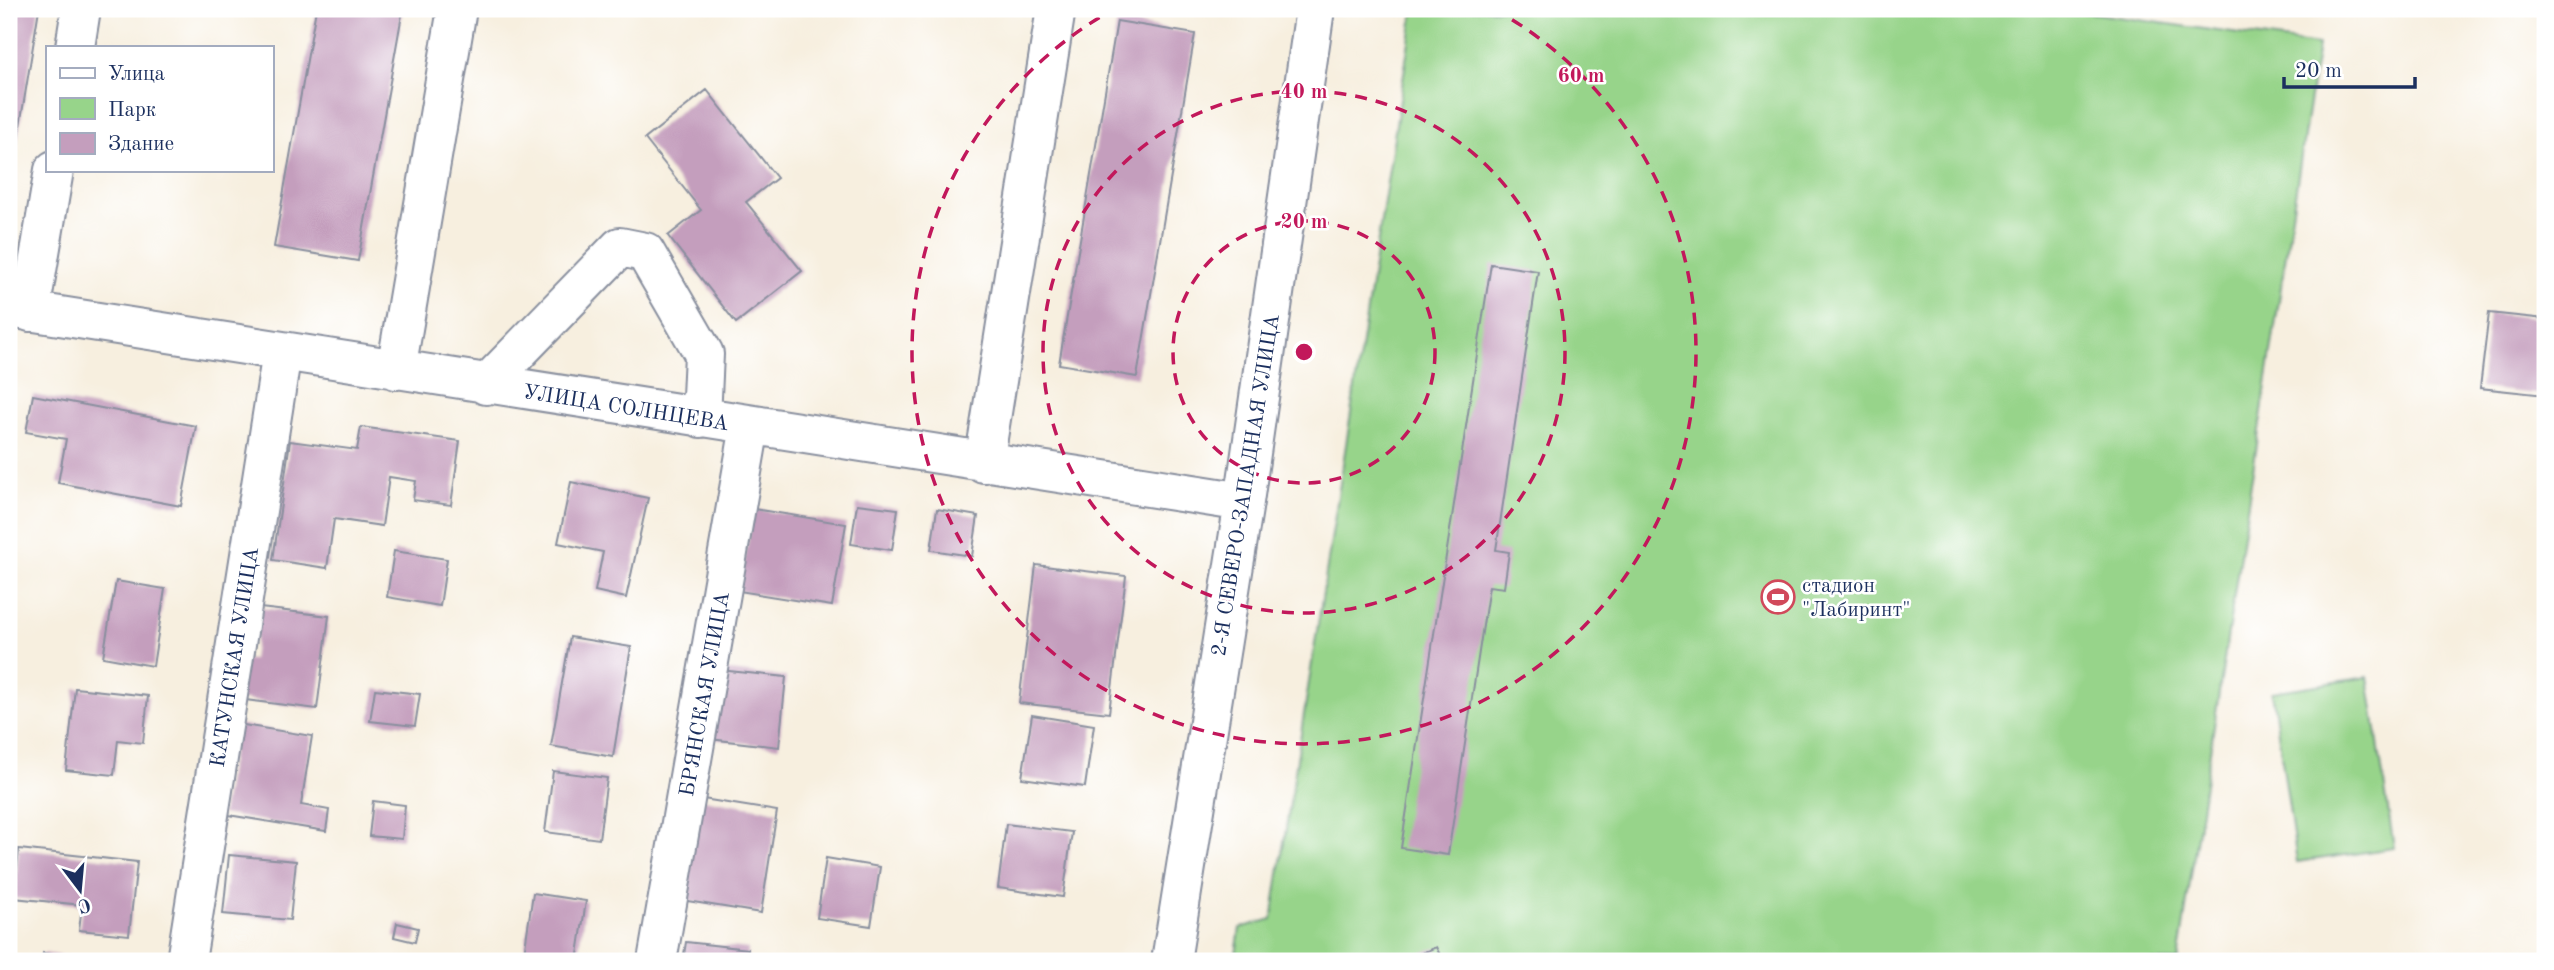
<svg xmlns="http://www.w3.org/2000/svg" width="2554" height="970" viewBox="0 0 2554 970" font-family="'Old Standard TT',serif">
<style>
.green{fill:#97d48a;stroke:#598274;stroke-width:2}
.building{fill:#c49ebd}
.lines{fill:none;stroke-linecap:round;stroke-linejoin:round}
.minor-casing{stroke:#898f9e;stroke-width:42}
.minor{stroke:#fff;stroke-width:38}
.ring{fill:none;stroke:#c2185b;stroke-width:3.5;stroke-dasharray:12 9}
.labels{text-anchor:middle;stroke-width:5;stroke-linejoin:round;paint-order:stroke}
.street-label{font-size:21px;fill:#1b2f5e;stroke:#fff}
.poi-label{font-size:21px;fill:#1b2f5e;stroke:#fff;text-anchor:start}
.centre{fill:#c2185b;stroke:#fff;stroke-width:3.5}
.ring-label{font-size:21px;text-anchor:middle;font-weight:bold;fill:#c2185b;stroke:#fff;stroke-width:5;stroke-linejoin:round;paint-order:stroke}
</style>
<rect width="100%" height="100%" fill="#fff"/>
<filter id="ink" filterUnits="userSpaceOnUse"><feTurbulence type="fractalNoise" baseFrequency=".0143" numOctaves="2"/><feDisplacementMap in="SourceGraphic" scale="14" xChannelSelector="R" yChannelSelector="G"/><feConvolveMatrix kernelMatrix="1 2 1 2 8 2 1 2 1" color-interpolation-filters="sRGB"/></filter>
<filter id="wash" filterUnits="userSpaceOnUse"><feTurbulence type="fractalNoise" baseFrequency=".00686" numOctaves="4" result="noise"/><feDisplacementMap in="SourceGraphic" scale="28" xChannelSelector="R" yChannelSelector="G"/><feGaussianBlur stdDeviation="1.57" result="paint"/><feColorMatrix in="noise" values="0 0 0 0 0 0 0 0 0 0 0 0 0 0 0 0 0 1.4 0 .05"/><feComposite in="paint" operator="in"/></filter>
<g filter="url(#wash)">
<rect width="100%" height="100%" fill="#f7efdf"/>
<!-- green -->
<path class="green" d="M1414 9H2062L2318 45 2178 961H1235L1240 928 1272 919Z
M2368 677 2394 848 2297 862 2272 692Z"/>
<g id="blocks">
<!-- building -->
<path class="building" d="M9 9H39L10 187H9Z
M316 9H403L358 261 274 247Z
M1117 21 1195 34 1137 377 1059 364Z
M707 90 777 178 746 202 802 271 736 323 668 236 701 210 645 139Z
M1491 264 1538 271 1496 550 1509 552 1504 588 1489 586 1448 855 1401 848Z
M2489 313 2545 319V395L2480 388Z
M33 395 196 426 181 506 58 483 66 439 26 432Z
M361 427 460 441 451 505 413 500 416 481 389 477 382 526 334 519 327 568 273 560 290 441 357 450Z
M571 482 648 498 626 598 595 591 603 552 558 543Z
M857 504 898 509 892 550 851 544Z
M754 509 846 524 832 606 739 591Z
M937 509 978 516 972 556 931 550Z
M394 551 447 559 440 606 387 597Z
M1036 565 1126 576 1109 713 1019 703Z
M116 581 165 589 153 666 103 657Z
M260 608 329 616 317 709 237 699 242 659 253 660Z
M570 637 631 647 613 757 551 746Z
M719 670 786 677 779 747 710 739Z
M75 688 148 696 143 743 118 740 114 775 66 770Z
M375 689 420 694 415 726 370 721Z
M1032 715 1094 725 1085 787 1022 778Z
M237 724 312 736 301 805 329 810 326 831 222 814Z
M553 771 607 778 599 839 545 832Z
M697 798 777 811 761 913 681 900Z
M373 801 405 805 402 839 369 836Z
M1006 824 1072 832 1063 897 998 888Z
M19 849 137 862 129 935 79 930 82 905 14 898Z
M229 855 296 861 290 920 223 914Z
M826 858 880 867 871 926 817 918Z
M533 893 586 901 577 961H523Z
M397 923 418 928 415 942 394 937Z
M686 942 748 949 747 961H683Z
M1436 947 1443 961H1403Z
M43 953 89 960V961H42Z"/>
</g>
</g>
<g filter="url(#ink)">
<use href="#blocks" fill-opacity="0" stroke="#898f9e" stroke-width="2"/>
<g class="lines">
<defs>
<path id="minor" d="M75 47 81 9
M9 308 1244 502
M30 312 54 170
M396 370 457 9
M486 385 620 247 645 252 704 354 701 418
M984 463 1056 9
M186 961 282 352
M657 961 750 426
M1171 961 1244 502 1315 9"/>
</defs>
<!-- minor casing -->
<use href="#minor" class="minor-casing"/>
<!-- minor -->
<use href="#minor" class="minor"/>
</g>
</g>
<!-- distance rings -->
<g class="ring">
<circle cx="1304" cy="352" r="131"/>
<circle cx="1304" cy="352" r="261"/>
<path d="M1494 9A392 392 0 1 1 1114 9"/>
</g>
<!-- icons -->
<defs>
<symbol id="stadium-ring" viewBox="-11 -11 22 22"><circle r="9.5" fill="#fff" stroke="#d1495b" stroke-width="1.5"/><path d="M0-5a6.5 5 0 1 0 0 10a6.5 5 0 1 0 0-10ZM-3.5-1.8h7v3.6h-7Z" fill="#d1495b"/></symbol>
</defs>
<g fill-rule="evenodd">
<use href="#stadium-ring" x="1759" y="578" width="38" height="38"/>
</g>
<g class="labels">
<!-- street labels -->
<g class="street-label">
<text transform="translate(626 407) rotate(9)" y="7">УЛИЦА СОЛНЦЕВА</text>
<text transform="translate(1245 485) rotate(-81)" y="7">2-Я СЕВЕРО-ЗАПАДНАЯ УЛИЦА</text>
<text transform="translate(234 657) rotate(-81)" y="7">КАТУНСКАЯ УЛИЦА</text>
<text transform="translate(704 694) rotate(-80)" y="7">БРЯНСКАЯ УЛИЦА</text>
</g>
<!-- poi labels -->
<g class="poi-label">
<text x="1802" y="592">стадион<tspan x="1802" dy="24">"Лабиринт"</tspan></text>
</g>
</g>
<circle cx="1304" cy="352" r="10" class="centre"/>
<g class="ring-label">
<text x="1581" y="82">60 m</text>
<text x="1304" y="98">40 m</text>
<text x="1304" y="228">20 m</text>
</g>
<!-- margin -->
<rect width="2554" height="970" fill="none" stroke="#fff" stroke-width="35"/>
<!-- legend -->
<rect x="46" y="46" width="228" height="126" fill="#ffffff" stroke="#a4acbf" stroke-width="2"/>
<rect x="60" y="68" width="35" height="10" fill="#ffffff" stroke="#a4acbf" stroke-width="2"/>
<text x="108" y="80" font-size="21" fill="#1b2f5e">Улица</text>
<rect x="60" y="98" width="35" height="21" fill="#97d48a" stroke="#a4acbf" stroke-width="2"/>
<text x="108" y="116" font-size="21" fill="#1b2f5e">Парк</text>
<rect x="60" y="133" width="35" height="21" fill="#c49ebd" stroke="#a4acbf" stroke-width="2"/>
<text x="108" y="150" font-size="21" fill="#1b2f5e">Здание</text>
<!-- north arrow -->
<g transform="translate(80 890) rotate(164)" stroke="#ffffff" stroke-width="5" paint-order="stroke">
<path d="M0-5L12 26L0 18L-12 26Z" fill="#1b2f5e"/>
<text y="-10" font-size="19" font-weight="bold" text-anchor="middle" fill="#1b2f5e">С</text>
</g>
<!-- scale -->
<path d="M2284 77v10h131v-10" fill="none" stroke="#1b2f5e" stroke-width="3.5"/>
<text x="2295" y="77" font-size="21" fill="#1b2f5e" stroke="#ffffff" stroke-width="5" paint-order="stroke">20 m</text>
</svg>
